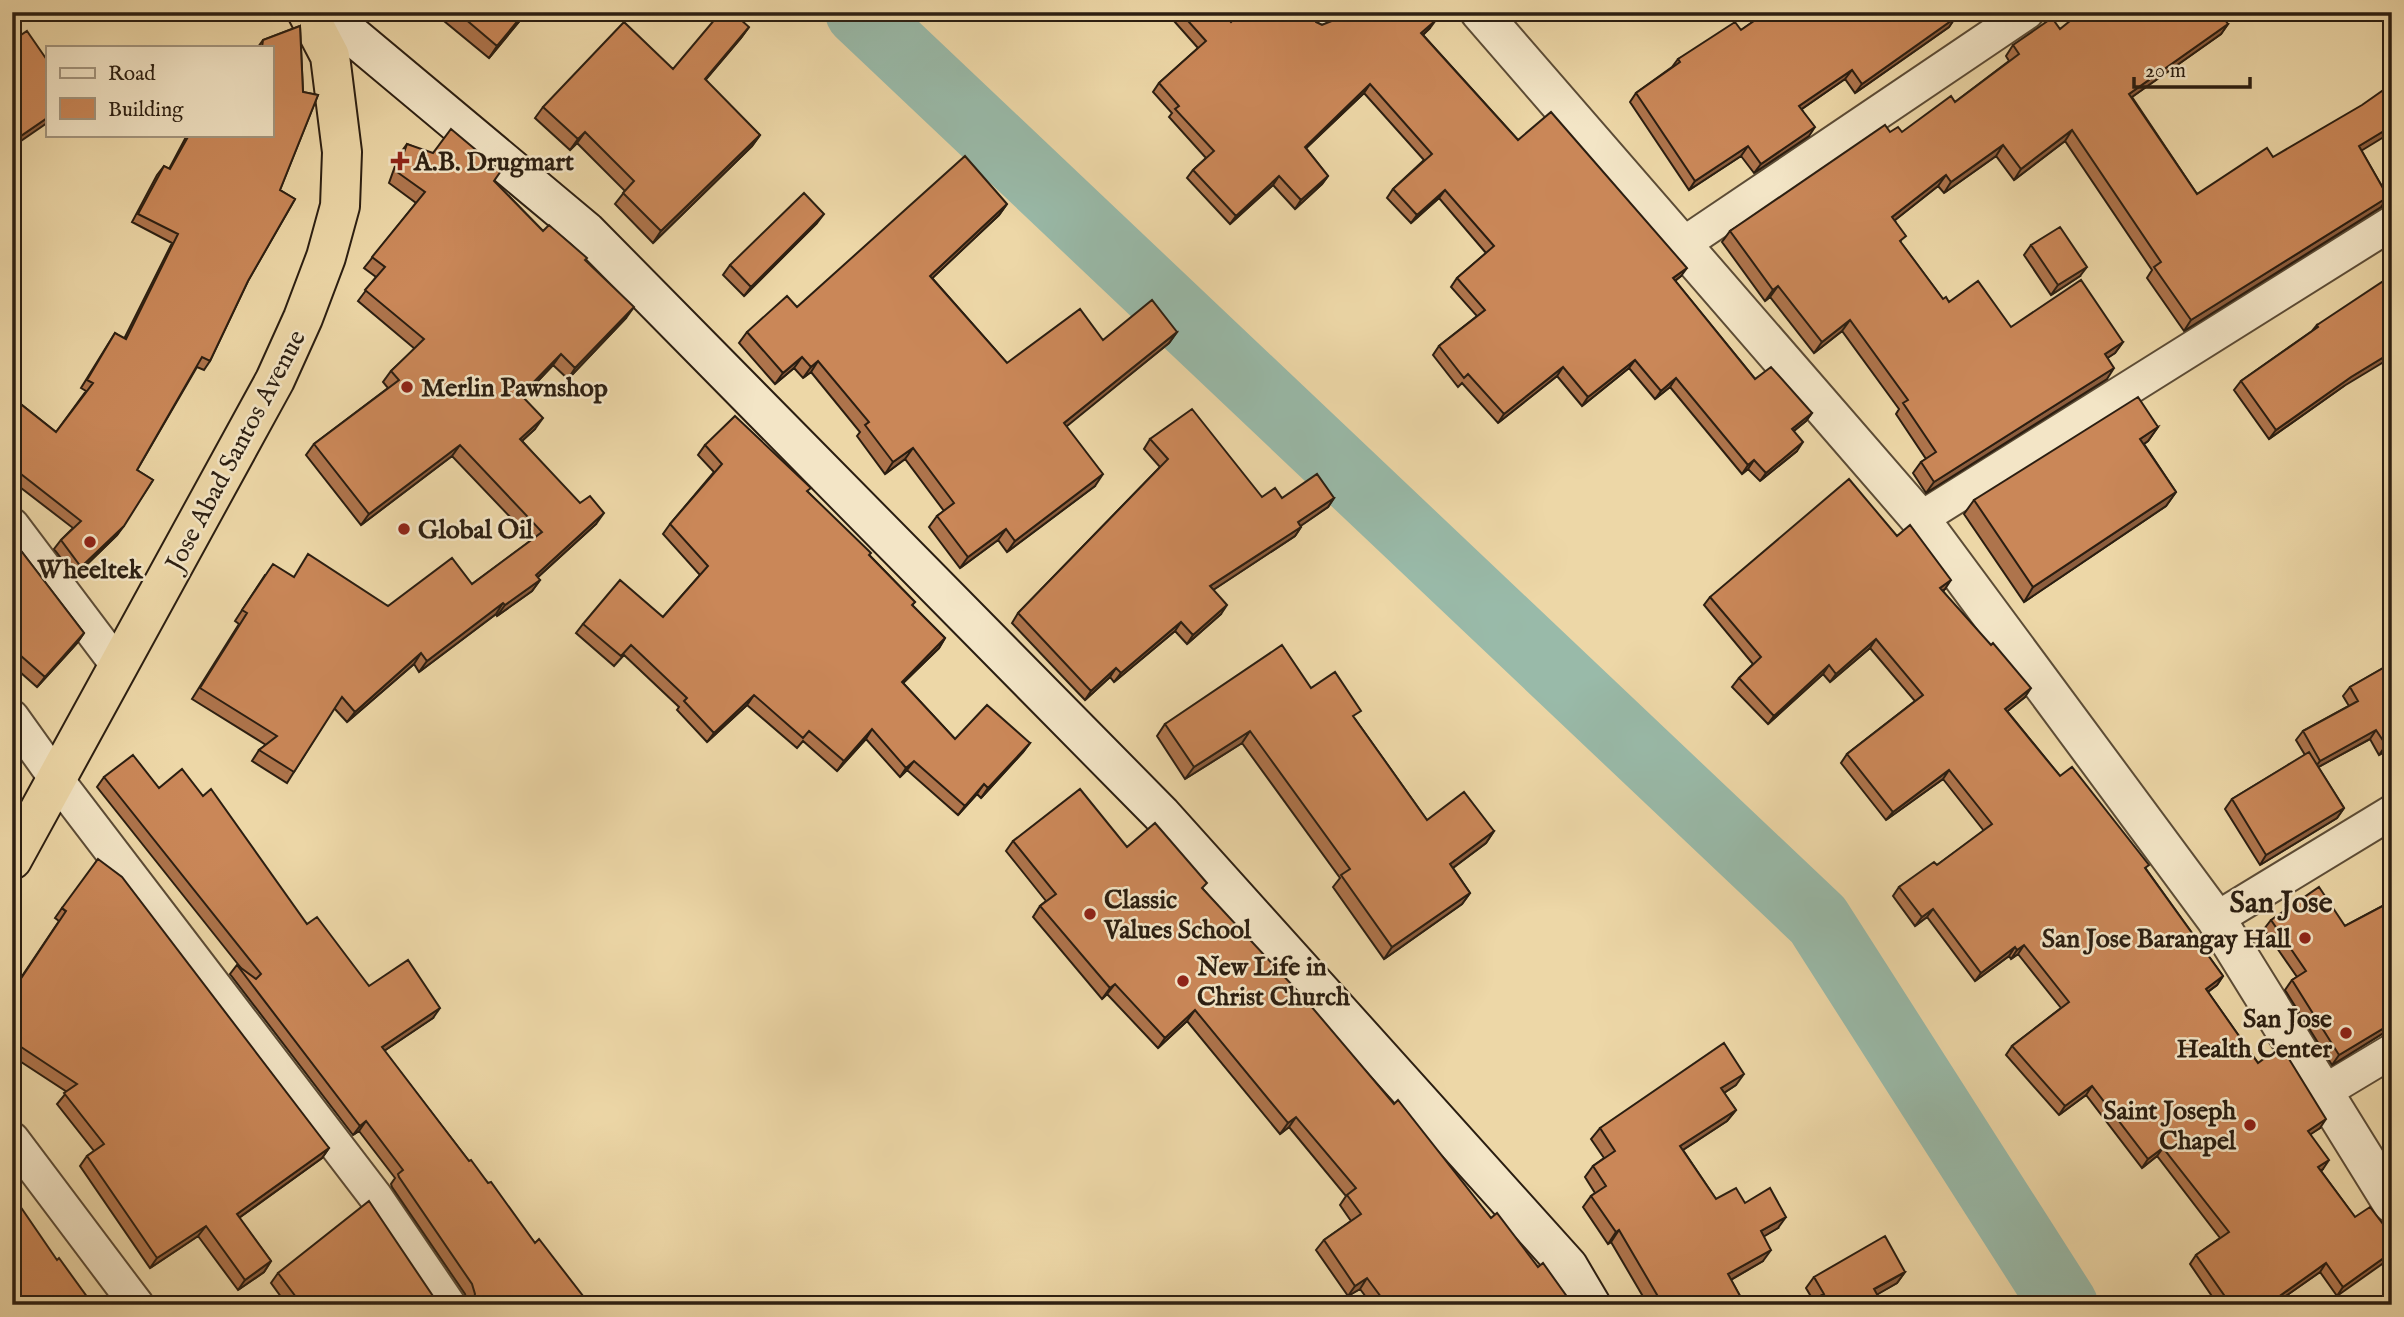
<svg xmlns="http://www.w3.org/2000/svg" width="2404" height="1317" viewBox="0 0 2404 1317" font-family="'IM FELL English',serif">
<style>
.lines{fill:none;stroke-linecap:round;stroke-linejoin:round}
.river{stroke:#99baa9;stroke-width:68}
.service-casing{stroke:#5c4c36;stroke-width:19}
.minor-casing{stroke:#5c4c36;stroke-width:37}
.tertiary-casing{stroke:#5c4c36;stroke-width:42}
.secondary-casing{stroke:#2b1e11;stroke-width:42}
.trunk-casing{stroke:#2b1e11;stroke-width:42}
.service{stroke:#f3e5c6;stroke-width:16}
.minor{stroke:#f3e5c6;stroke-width:33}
.tertiary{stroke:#f3e5c6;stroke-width:38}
.secondary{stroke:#f3e5c6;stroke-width:38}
.trunk{stroke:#edd7a7;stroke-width:38}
.wall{fill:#ae744c;stroke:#2b1e11;stroke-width:2}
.shaded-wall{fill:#8d5e3e;stroke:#2b1e11;stroke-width:2}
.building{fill:#ca8758;stroke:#2b1e11;stroke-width:2}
.poi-dot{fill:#8f2418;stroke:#f3e5c6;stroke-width:2.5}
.labels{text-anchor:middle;stroke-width:5;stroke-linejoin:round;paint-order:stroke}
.poi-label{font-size:26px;font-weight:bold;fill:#2b1e11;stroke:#f3e5c6;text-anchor:start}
.street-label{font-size:26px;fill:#2b1e11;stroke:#f3e5c6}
.quarter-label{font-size:30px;font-weight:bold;fill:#2b1e11;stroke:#f3e5c6}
</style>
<rect width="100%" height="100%" fill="#edd7a7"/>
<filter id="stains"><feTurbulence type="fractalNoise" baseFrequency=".00286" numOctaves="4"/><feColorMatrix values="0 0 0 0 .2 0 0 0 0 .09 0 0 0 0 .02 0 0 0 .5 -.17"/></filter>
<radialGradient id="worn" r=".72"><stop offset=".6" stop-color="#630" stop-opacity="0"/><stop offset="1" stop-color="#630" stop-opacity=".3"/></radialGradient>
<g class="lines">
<!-- river -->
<path class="river" d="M859 12 1818 920 2064 1305"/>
<defs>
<path id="service" d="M1318 23 1328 12"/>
<path id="minor" d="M1682 245 2027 12
M1920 519 2392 223
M12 525 119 667
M12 717 57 780 375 1196 449 1305
M2216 919 2392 812
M2322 1093 2392 1051
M12 1139 137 1305"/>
<path id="tertiary" d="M1480 12 1920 519 2216 919 2392 1203"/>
<path id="secondary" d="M324 12 586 231 1161 814 1568 1266 1591 1305"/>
<path id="trunk" d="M12 860 275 380 303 318 326 257 340 206 342 152 330 56 307 12"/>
</defs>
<!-- service casing -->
<use href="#service" class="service-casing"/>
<!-- minor casing -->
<use href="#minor" class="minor-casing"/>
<!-- tertiary casing -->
<use href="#tertiary" class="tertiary-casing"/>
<!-- secondary casing -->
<use href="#secondary" class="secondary-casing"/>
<!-- trunk casing -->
<use href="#trunk" class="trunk-casing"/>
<!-- service -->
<use href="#service" class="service"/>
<!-- minor -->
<use href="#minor" class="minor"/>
<!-- tertiary -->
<use href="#tertiary" class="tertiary"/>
<!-- secondary -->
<use href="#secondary" class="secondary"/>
<!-- trunk -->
<use href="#trunk" class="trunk"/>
</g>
<!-- wall -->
<path class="wall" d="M443 12H527L489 58 444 21 447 16Z
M1166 12H1222L1231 22H1316L1322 25 1332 21 1338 14 1337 12H1429L1430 28 1423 35 1518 140 1681 276 1675 281 1755 379 1812 413 1806 421 1794 431 1797 451 1760 481 1748 469 1742 474 1670 387 1655 399 1629 368 1582 406 1557 376 1498 423 1462 383 1458 387 1433 355 1439 346 1477 316 1451 287 1457 278 1486 253 1439 198 1411 223 1387 198 1393 189 1424 160 1364 93 1306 148 1328 176 1322 184 1295 209 1273 185 1230 224 1187 178 1193 170 1206 158 1169 117 1172 113 1153 92 1159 83 1198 48Z
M1767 12H1960L1954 16 1955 18 1949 27 1855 93 1845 79 1802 109 1809 136 1754 173 1741 156 1689 190 1630 102 1636 93 1672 67 1678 59 1741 30Z
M2228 24 2221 34 2132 97 2197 194 2273 157 2361 150 2388 197 2381 207 2184 331 2147 278 2152 270 2065 141 2014 180 1996 156 1944 193 1938 186 1895 220 1901 243 1943 299 2011 327 2123 342 2115 353 2107 358V379L1926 493 1913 473 1921 462 1926 459 1896 414 1899 409 1842 331 1814 353 1770 297 1765 301 1722 242 1730 231 1890 132H1902L1955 102 2009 61 2006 56 2013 45 2060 29Z
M300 26 303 92 318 95 280 190 295 199 248 281 210 361 204 370 197 367 137 470 153 480 117 535 75 576 54 549 61 540 73 528 12 481V408H13L18 402 56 432 86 391 81 388 115 333 124 339 172 243 132 222 157 175 164 166 169 169 187 135H271V47H258L263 40Z
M749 27 741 38 705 80 760 135 752 146 653 243 615 204 625 191 577 143 570 150 535 118 543 107 673 69Z
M407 144 494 181 543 231 585 261 626 318 568 379 553 365 523 397 535 429 522 441 596 524 537 578 540 580 532 591 497 616 496 614 419 672 414 664 347 722 334 708 287 783 252 761 259 750 266 745 192 699 239 624 235 621 265 575 293 577 388 606 472 584 532 540 452 456 361 525 306 455 314 444 388 388 383 382 391 371 415 349 358 301 376 277 364 268 416 203 389 183 399 155Z
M1007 204 999 215 932 278 1007 363 1103 340 1177 332 1169 343 1066 426 1095 486 1007 552 998 540 960 568 929 527 937 516 944 511 905 459 885 474 857 436 860 432 811 372 803 378 794 368 775 384 739 343 747 332Z
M817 223 744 296 723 275 730 265Z
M2031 245 2080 276 2051 295 2024 255Z
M2317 325 2344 386 2269 439 2234 390 2241 381 2312 331Z
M2158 427 2148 441 2144 444 2176 492 2166 506 2024 602 1964 514 1974 500Z
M1150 439 1262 497 1282 498H1334L1328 507 1300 526 1301 527 1295 536 1213 590 1221 614 1187 644 1175 631 1114 682 1110 677 1085 700 1012 623 1018 613 1160 467 1144 449Z
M705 445 808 492 915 602 912 605 945 638 939 648 903 683 955 739 1030 743 1023 752 981 798 977 794 958 815 907 770 900 777 866 739 837 771 803 741 797 748 747 705 707 742 677 710 679 707 624 655 614 666 576 633 583 624 663 617 700 575 663 534 670 524 714 472 698 455Z
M1897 536 1945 589 1943 591 2025 697 2007 711 2060 776 2146 869 2223 976 2217 985 2208 992 2258 1063 2320 1128 2310 1134 2323 1169 2321 1171 2355 1217 2392 1236 2337 1296 2320 1272 2273 1305H2218L2190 1264 2196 1255 2220 1238 2157 1156 2142 1168 2086 1095 2059 1115 2006 1055 2012 1046 2061 1008 2018 954 2011 959 2009 956 1975 981 1927 917 1915 926 1893 896 1899 887 1937 865 1984 831 1943 779 1886 820 1841 763 1847 754 1915 701 1870 648 1830 682 1823 674 1768 724 1732 687 1739 678 1753 664 1704 605 1710 597Z
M12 539 84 633 77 643 37 687 12 665Z
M2392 663V747L2379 755 2370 739 2318 767 2344 808 2337 818 2260 865 2225 809 2232 799 2305 755 2296 740 2303 731 2349 706 2343 696 2350 687Z
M1311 688 1355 719 1427 820 1494 831 1486 843 1453 868 1470 893 1462 904 1384 959 1333 887 1340 878 1242 743 1185 779 1157 736 1165 724Z
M104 777 159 788 307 924 369 986 433 1018 384 1051 469 1161 488 1183 535 1243 590 1305H468L465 1294 392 1187 391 1184 395 1178 359 1131 353 1135 230 974 237 965 241 968 97 787Z
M1013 841 1127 847 1203 889 1491 1218 1538 1267 1573 1305H1372L1360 1289 1348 1296 1316 1250 1324 1240 1351 1221 1340 1205 1346 1196 1289 1127 1280 1134 1187 1021 1158 1048 1107 994 1102 999 1033 917 1040 906 1046 901 1006 851Z
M2392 901V1034H2382L2332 1065 2285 990 2292 980 2297 977 2264 929 2271 920 2345 926Z
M62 908 329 1148 322 1158 239 1218 271 1261 264 1272 238 1290 198 1236 150 1268 80 1166 87 1156 94 1151 57 1104 67 1092 12 1056V991L59 921 55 918Z
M1736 1085 1724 1093 1736 1110 1727 1121 1683 1150 1716 1199 1745 1203 1778 1228 1764 1236 1763 1261 1731 1280 1745 1305H1648L1611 1242 1608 1244 1583 1207 1591 1196 1595 1193 1585 1177 1593 1166 1604 1158 1591 1139 1600 1128Z
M1905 1272 1897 1283 1877 1294 1813 1300 1806 1288 1814 1277Z
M278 1273 439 1305H287L271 1283Z"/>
<!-- shaded-wall -->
<path class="shaded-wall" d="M525 12H527L489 58 497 46Z
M1955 18 1949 27 1855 93 1862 84Z
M1436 20 1430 28 1415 42 1421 33Z
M2228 24 2221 34 2122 104 2129 94Z
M749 27 741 38 697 90 705 79Z
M1852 70 1845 79 1793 115 1799 106Z
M1370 84 1364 93 1299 155 1305 147Z
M47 118V123L12 147V142Z
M2392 126V132L2351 157 2359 146Z
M1815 127 1809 136 1754 173 1761 164Z
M2072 130 2065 141 2014 180 2021 169Z
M585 132 577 143 570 150 578 139Z
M760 135 752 146 653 243 661 231Z
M2003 145 1996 156 1944 193 1951 182Z
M1748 146 1741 156 1689 190 1695 181Z
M1946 175 1938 186 1885 228 1892 217Z
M1279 176 1273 185 1230 224 1236 216Z
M1328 176 1322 184 1295 209 1301 200Z
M1445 190 1439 198 1411 223 1417 215Z
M2388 197 2381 207 2184 331 2191 320Z
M1007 204 999 215 922 288 930 276Z
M824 214 817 223 744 296 751 287Z
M2087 267 2080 276 2051 295 2058 285Z
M1687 268 1681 276 1667 287 1673 278Z
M1778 286 1770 297 1765 301 1773 290Z
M634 307 626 318 568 379 575 368Z
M1850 320 1842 331 1814 353 1822 342Z
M1177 332 1169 343 1056 435 1064 423Z
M2123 342 2115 353 2097 365 2105 354Z
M2392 352V357L2344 386 2269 439 2276 430 2351 377Z
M561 354 553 365 514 406 521 395Z
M802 357 794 368 775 384 783 373Z
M1635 360 1629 368 1582 406 1588 397Z
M818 361 811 372 803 378 811 367Z
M1563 367 1557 376 1498 423 1504 414Z
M2114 368 2107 379 1926 493 1934 482Z
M1676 378 1670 387 1655 399 1661 391Z
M1812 413 1806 421 1786 437 1792 429Z
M543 418 535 429 512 450 520 439Z
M2158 427 2148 441 2131 453 2140 439Z
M1803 442 1797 451 1760 481 1766 473Z
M460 445 452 456 361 525 369 514Z
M913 448 905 459 885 474 893 462Z
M1754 460 1748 469 1742 474 1748 465Z
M1103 474 1095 486 1007 552 1015 541Z
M2176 492 2166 506 2024 602 2033 587Z
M1334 498 1328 507 1292 532 1298 522Z
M604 513 596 524 528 586 536 575Z
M124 526 117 535 75 576 81 567Z
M1301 527 1295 536 1204 596 1210 586Z
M1006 529 998 540 960 568 968 557Z
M540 580 532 591 497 616 505 605Z
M1951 580 1945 589 1934 597 1940 588Z
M503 603 496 614 419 672 427 661Z
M1227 605 1221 614 1187 644 1193 635Z
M1181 622 1175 631 1114 682 1121 673Z
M84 633 77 643 37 687 45 677Z
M945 638 939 648 895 691 902 682Z
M1876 639 1870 648 1830 682 1836 674Z
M421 653 414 664 347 722 355 712Z
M1829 665 1823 674 1768 724 1774 716Z
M1116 668 1110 677 1085 700 1091 691Z
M2031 688 2025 697 1999 718 2005 709Z
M754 695 747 705 707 742 714 733Z
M872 729 866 739 837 771 844 761Z
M2376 730 2370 739 2313 770 2320 761Z
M1250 731 1242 743 1185 779 1194 767Z
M2392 742V747L2379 755 2386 745Z
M1030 743 1023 752 981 798 988 788Z
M914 761 907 770 900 777 906 768Z
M1949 770 1943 779 1886 820 1893 812Z
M984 784 977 794 958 815 965 806Z
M2344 808 2337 818 2260 865 2266 855Z
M1494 831 1486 843 1442 876 1450 864Z
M1470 893 1462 904 1384 959 1392 947Z
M1933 909 1927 917 1915 926 1922 917Z
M2024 945 2018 954 2011 959 2017 950Z
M2015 947 2009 956 1975 981 1981 973Z
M2223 976 2217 985 2199 998 2206 989Z
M1115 984 1107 994 1102 999 1110 988Z
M440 1008 433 1018 375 1057 382 1047Z
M1195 1010 1187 1021 1158 1048 1165 1038Z
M2389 1025H2392V1034H2382L2332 1065 2339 1055Z
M1744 1074 1736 1085 1713 1100 1721 1088Z
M2092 1086 2086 1095 2059 1115 2065 1106Z
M1736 1110 1727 1121 1672 1157 1680 1146Z
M1296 1117 1289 1127 1280 1134 1288 1123Z
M2326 1119 2320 1128 2302 1140 2308 1131Z
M366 1121 359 1131 353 1135 360 1126Z
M329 1148 322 1158 229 1225 237 1214Z
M2163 1148 2157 1156 2142 1168 2148 1159Z
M2329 1160 2323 1169 2312 1176 2318 1167Z
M1786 1217 1778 1228 1753 1243 1761 1231Z
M206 1226 198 1236 150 1268 157 1258Z
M1619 1230 1611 1242 1608 1244 1616 1232Z
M1771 1250 1763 1261 1720 1286 1728 1274Z
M2392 1252V1257L2337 1296 2343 1287Z
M271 1261 264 1272 238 1290 245 1280Z
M2326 1263 2320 1272 2273 1305H2267Z
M1905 1272 1897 1283 1866 1301 1874 1289Z
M1367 1278 1360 1289 1348 1296 1355 1286Z"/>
<!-- building -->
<path class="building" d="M457 12H525L497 46Z
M721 12H732L749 27 705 79 760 135 661 231 623 193 634 181 585 132 578 139 543 107 624 22 673 69Z
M1180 12H1222L1231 22 1241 12H1314L1316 22 1322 25 1332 21 1339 12H1429L1436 20 1421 33 1518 140 1551 112 1687 268 1673 278 1755 379 1771 367 1812 413 1792 429 1803 442 1766 473 1754 460 1748 465 1676 378 1661 391 1635 360 1588 397 1563 367 1504 414 1468 374 1464 378 1439 346 1485 310 1457 278 1494 246 1445 190 1417 215 1393 189 1432 154 1370 84 1305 147 1328 176 1301 200 1279 176 1236 216 1193 170 1214 151 1175 109 1179 106 1159 83 1206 41Z
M1767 12H1953L1952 13 1955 18 1862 84 1852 70 1799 106 1815 127 1761 164 1748 146 1695 181 1636 93 1680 62 1678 59 1735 22 1741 30Z
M2081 12H2219L2228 24 2129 94 2197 194 2267 148 2273 157 2362 105 2392 84V126L2359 146 2388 197 2191 320 2154 267 2161 262 2072 130 2021 169 2003 145 1951 182 1946 175 1892 217 1906 236 1900 241 1943 299 1946 297 1949 302 1978 281 2011 327 2081 280 2123 342 2105 354 2114 368 1934 482 1921 462 1936 452 1903 403 1908 400 1850 320 1822 342 1778 286 1773 290 1730 231 1885 125 1890 132 1898 127 1902 132 1951 96 1955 102 2019 54 2013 45 2052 18 2060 29Z
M300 26 303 92 318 95 280 190 295 199 248 281 210 361 202 357 137 470 153 480 124 526 81 567 61 540 81 521 12 467V408H13L18 402 56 432 93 383 87 380 115 333 126 339 178 234 138 214 164 166 170 169 189 135H271V47H262L263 40Z
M27 31 47 60V118L12 142V41Z
M451 129 501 171 494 181 543 231 549 225 587 258 585 260 634 307 575 368 561 354 521 395 543 418 520 439 580 503 590 496 604 513 536 575 540 580 505 605 503 603 427 661 421 653 355 712 342 697 294 772 259 750 277 736 200 688 247 613 242 610 273 564 294 577 308 554 388 606 452 558 472 584 542 532 460 445 369 514 314 444 399 380 391 371 424 339 365 290 385 267 372 257 425 192 397 172 407 144 433 153Z
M965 156 1007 204 930 276 1007 363 1080 309 1103 340 1152 300 1177 332 1064 423 1103 474 1015 541 1006 529 968 557 937 516 954 503 913 448 893 462 865 425 869 422 818 361 811 367 802 357 783 373 747 332 787 296 797 307Z
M804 193 824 214 751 287 730 265Z
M2060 227 2087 267 2058 285 2031 245Z
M2388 278 2392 284V352L2351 377 2276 430 2241 381 2318 327 2317 325Z
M2138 397 2158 427 2140 439 2176 492 2033 587 1974 500Z
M1192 409 1262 497 1275 488 1282 498 1317 474 1334 498 1298 522 1301 527 1210 586 1227 605 1193 635 1181 622 1121 673 1116 668 1091 691 1018 613 1168 459 1150 439Z
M735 416 811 488 807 491 871 553 869 555 915 602 912 605 945 638 902 682 955 739 987 705 1030 743 988 788 984 784 965 806 914 761 906 768 872 729 844 761 809 731 803 738 754 695 714 733 684 701 687 698 631 645 621 656 583 624 620 580 663 617 708 566 670 524 722 464 705 445Z
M1849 479 1897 536 1910 525 1951 580 1940 588 1991 645 1993 643 2031 688 2005 709 2060 776 2072 767 2149 865 2145 868 2223 976 2206 989 2258 1063 2281 1046 2326 1119 2308 1131 2329 1160 2318 1167 2355 1217 2370 1207 2392 1236V1252L2343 1287 2326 1263 2267 1305H2231L2196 1255 2229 1232 2163 1148 2148 1159 2092 1086 2065 1106 2012 1046 2069 1002 2024 945 2017 950 2015 947 1981 973 1933 909 1922 917 1899 887 1934 862 1937 865 1992 824 1949 770 1893 812 1847 754 1923 695 1876 639 1836 674 1829 665 1774 716 1739 678 1761 657 1710 597Z
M12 539 84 633 45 677 12 648Z
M1282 645 1311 688 1335 672 1361 711 1353 716 1427 820 1464 792 1494 831 1450 864 1470 893 1392 947 1341 875 1350 869 1250 731 1194 767 1165 724Z
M2392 663V742L2386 745 2376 730 2320 761 2303 731 2358 701 2350 687Z
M12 730 19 739 12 744Z
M2309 752 2344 808 2266 855 2232 799Z
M133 755 159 788 182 769 203 796 211 789 307 924 317 917 369 986 408 960 440 1008 382 1047 469 1161 471 1160 488 1183 491 1182 535 1243 539 1239 590 1305H472L475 1294 472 1284 399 1177 398 1174 403 1170 366 1121 360 1126 237 965 256 979 261 974 104 777Z
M1080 789 1127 847 1155 823 1207 883 1202 888 1305 999 1394 1104 1398 1100 1491 1218 1497 1213 1538 1267 1543 1263 1573 1305H1387L1367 1278 1355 1286 1324 1240 1361 1214 1347 1195 1356 1188 1296 1117 1288 1123 1195 1010 1165 1038 1115 984 1110 988 1040 906 1056 894 1013 841Z
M98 859 122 877 329 1148 237 1214 271 1261 245 1280 206 1226 157 1258 87 1156 104 1144 64 1093 77 1084 12 1041V992L66 911 62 908Z
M2319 887 2345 926 2392 901V1025H2389L2339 1055 2292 980 2306 971 2271 920Z
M1724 1043 1744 1074 1721 1088 1736 1110 1680 1146 1716 1199 1736 1188 1745 1203 1770 1188 1786 1217 1761 1231 1771 1250 1728 1274 1745 1305H1663L1619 1230 1616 1232 1591 1196 1606 1186 1593 1166 1615 1151 1600 1128Z
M369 1201 439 1305H302L278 1273Z
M20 1206 57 1260 59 1258 93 1305H12V1211Z
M1885 1236 1905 1272 1874 1289 1883 1305H1803L1824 1294 1814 1277Z"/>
<!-- markers -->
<g class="poi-dot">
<path d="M396.5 150.5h7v7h7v7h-7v7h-7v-7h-7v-7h7z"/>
<circle cx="407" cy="387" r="7"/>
<circle cx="404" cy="529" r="7"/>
<circle cx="90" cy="542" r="7"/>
<circle cx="1090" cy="914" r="7"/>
<circle cx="2305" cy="938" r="7"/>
<circle cx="1183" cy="981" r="7"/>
<circle cx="2346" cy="1033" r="7"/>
<circle cx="2250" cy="1125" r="7"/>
</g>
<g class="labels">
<!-- poi labels -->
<g class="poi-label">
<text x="414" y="170">A.B. Drugmart</text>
<text x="421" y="396">Merlin Pawnshop</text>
<text x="418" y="538">Global Oil</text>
<text x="90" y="578" text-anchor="middle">Wheeltek</text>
<text x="1104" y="908">Classic<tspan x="1104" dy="30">Values School</tspan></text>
<text x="2291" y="947" text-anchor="end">San Jose Barangay Hall</text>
<text x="1197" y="975">New Life in<tspan x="1197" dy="30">Christ Church</tspan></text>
<text x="2332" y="1027" text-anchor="end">San Jose<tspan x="2332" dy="30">Health Center</tspan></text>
<text x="2236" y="1119" text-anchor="end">Saint Joseph<tspan x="2236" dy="30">Chapel</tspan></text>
</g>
<!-- street labels -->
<g class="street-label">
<text transform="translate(235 450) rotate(-62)" y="9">Jose Abad Santos Avenue</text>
</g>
<!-- quarter labels -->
<g class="quarter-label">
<text x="2281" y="912">San Jose</text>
</g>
</g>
<!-- margin -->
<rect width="2404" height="1317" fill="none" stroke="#edd7a7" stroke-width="42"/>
<rect x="14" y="14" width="2376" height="1289" fill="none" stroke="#2b1e11" stroke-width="3.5"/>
<rect x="21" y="21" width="2362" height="1275" fill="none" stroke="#2b1e11" stroke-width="2"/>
<!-- legend -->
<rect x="46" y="46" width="228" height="91" fill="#f3e5c6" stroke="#a3957e" stroke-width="2"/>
<rect x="60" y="68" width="35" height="10" fill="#f3e5c6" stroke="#a3957e" stroke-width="2"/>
<text x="108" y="80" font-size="21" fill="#2b1e11">Road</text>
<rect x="60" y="98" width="35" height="21" fill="#ca8758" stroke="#a3957e" stroke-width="2"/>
<text x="108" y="116" font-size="21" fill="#2b1e11">Building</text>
<!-- scale -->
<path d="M2134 77v10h116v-10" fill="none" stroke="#2b1e11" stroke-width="3.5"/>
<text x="2145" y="77" font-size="21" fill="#2b1e11" stroke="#f3e5c6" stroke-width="5" paint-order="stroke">20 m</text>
<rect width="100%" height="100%" filter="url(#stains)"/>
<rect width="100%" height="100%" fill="url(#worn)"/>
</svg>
